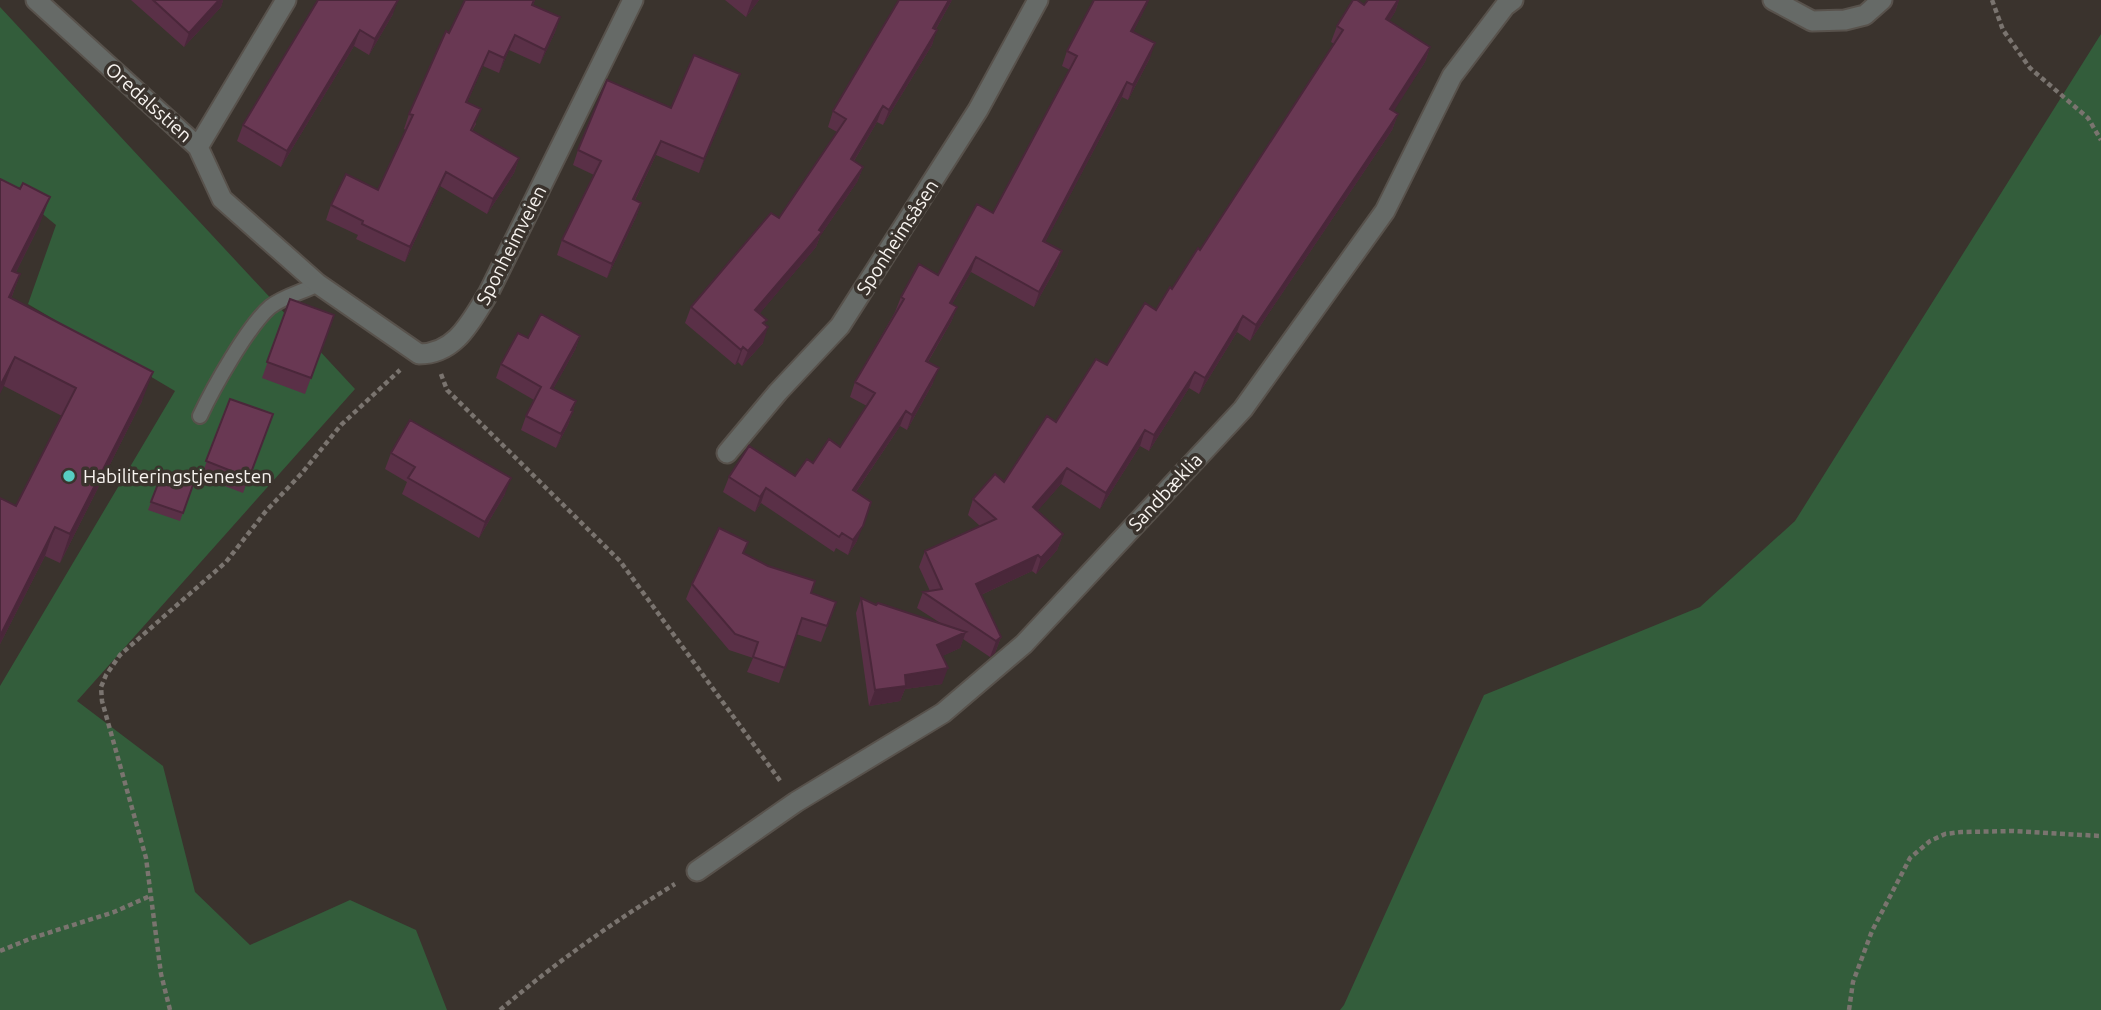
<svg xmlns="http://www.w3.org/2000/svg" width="2101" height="1010" viewBox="0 0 2101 1010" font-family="Ubuntu,sans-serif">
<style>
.green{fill:#335d3b}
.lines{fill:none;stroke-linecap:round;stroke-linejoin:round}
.service-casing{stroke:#58524c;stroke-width:18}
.minor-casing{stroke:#58524c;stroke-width:23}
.path{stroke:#7a746f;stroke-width:4.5;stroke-dasharray:5 3.5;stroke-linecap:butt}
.service{stroke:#666a67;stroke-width:14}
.minor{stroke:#666a67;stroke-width:19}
.wall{fill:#5a3047}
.shaded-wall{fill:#4a273a}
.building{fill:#693853;stroke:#4a273a;stroke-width:2}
.poi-dot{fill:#57cec2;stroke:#3a332d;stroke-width:2.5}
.labels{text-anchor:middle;stroke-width:7;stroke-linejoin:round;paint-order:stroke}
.street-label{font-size:19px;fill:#f8f4f0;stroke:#3a332d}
.poi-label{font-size:19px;fill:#f8f4f0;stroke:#3a332d;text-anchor:start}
</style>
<rect width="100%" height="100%" fill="#3a332d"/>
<!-- green -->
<path class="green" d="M0 7 355 389 77 701 163 766 195 892 250 945 350 900 416 930 447 1010H0V686L175 391 28 304 56 225 0 179Z
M2101 34V1010H1340L1344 1005 1484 695 1700 607 1795 521Z"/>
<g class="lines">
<defs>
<path id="service" d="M200 416C213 388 248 326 270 307 284 296 303 292 318 284"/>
<path id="minor" d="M36 0 198 147 286 0
M1773 0 1812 21 1845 20 1865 15 1882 0
M198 147 222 199 318 284 419 354C456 354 471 321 488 294L633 0
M727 453 778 392 840 326 978 110 1038 0
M697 871 796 802 943 713 1024 644 1243 409 1385 211 1452 76 1505 6 1513 0"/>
</defs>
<!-- service casing -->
<use href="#service" class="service-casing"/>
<!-- minor casing -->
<use href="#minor" class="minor-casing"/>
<!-- path -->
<path class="path" d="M1992 0 2003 30 2030 68 2088 118 2101 140
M441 374 447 390 620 561 781 782
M0 951 32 938 114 912 150 896
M170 1010 161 974 146 858 102 701 101 687 106 675 120 655 226 562 266 511 302 473 341 425 400 370
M500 1010C555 963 613 922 675 884
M1849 1010 1853 982 1872 931 1910 858 1930 841 1945 834 1961 832 2013 831 2101 836"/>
<!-- service -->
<use href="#service" class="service"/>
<!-- minor -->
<use href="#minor" class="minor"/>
</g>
<!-- wall -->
<path class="wall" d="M131 0H223L221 7 184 47Z
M318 0 393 14 369 55 354 46 281 167 237 141 243 125Z
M465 0H535L533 5 560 17 555 32 540 64 509 50 499 73 483 66 467 103 476 124 472 131 519 158 514 173 487 214 440 186 405 262 356 239 358 235 326 220 331 205 378 190 406 130 404 129 409 114Z
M725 0H759L746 17Z
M952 0 936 29 932 45 883 125 877 122 854 161 863 167 857 182 820 236 816 247 759 314 765 324 763 343 742 366 738 362 735 365 685 323 691 307 779 218 837 132 828 127 833 111Z
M1094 0H1149L1133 32 1150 58 1128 100 1122 97 1045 242 1062 251 1057 266 1034 307 971 272 952 304 957 307 951 322 928 362 933 383 907 430 900 426 856 492 857 541 848 555 836 548 834 552 761 503 755 512 723 492 729 477 795 476 813 463 840 447 867 406 850 397 855 382 895 312 901 297 938 275 993 213 1070 70 1062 66 1067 51Z
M1368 0H1399L1395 12 1389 21 1430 47 1425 62 1393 111 1398 114 1392 130 1250 341 1237 332 1199 394 1189 388 1149 451 1140 446 1100 509 1061 484 1037 511 1063 534 1057 550 1036 574 1032 571 981 595 1001 637 995 653 990 657 963 639 960 648 942 656V684L905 689 900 701 869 706 856 613 861 598 876 605 942 624 917 608 923 592 930 591 919 567 925 551 980 526 968 515 973 499 1004 482 1056 422 1156 310 1200 250 1334 44 1331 42 1337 26 1364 5Z
M740 74 699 173 656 155 635 200 641 203 636 217 607 278 557 255 562 240 594 175 573 165 578 150 671 108Z
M0 179 39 226 16 272 20 274 11 299 142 401 60 563 45 556 0 644V498L16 506 62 416 4 386Z
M290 299 334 315 305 394 262 378Z
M580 336 575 350 553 389 576 401 568 425 556 448 521 430 526 416 534 400 496 378 501 364 528 338Z
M230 399 273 414 243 493 201 477Z
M391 453 505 494 479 538 402 494 407 482 385 469Z
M163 471 194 482 180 521 148 510Z
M744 554 811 593 836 602 821 642 796 634 779 683 747 672 753 658 729 650 686 599 692 584Z"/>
<!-- shaded-wall -->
<path class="shaded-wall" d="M219 0H223L221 7 184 47 189 33Z
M398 0 393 14 369 55 375 39Z
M752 0H759L746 17Z
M949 0H952L928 43 933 28Z
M1148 0H1149L1147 5 1126 46 1131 31Z
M1398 0H1399L1395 12 1381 35 1386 19Z
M560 17 555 32 540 64 545 50Z
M360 30 354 46 281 167 287 151Z
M937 30 932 45 883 125 889 110Z
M515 35 509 50 499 73 504 58Z
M1155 43 1150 58 1128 100 1133 85Z
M1430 47 1425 62 1385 125 1390 109Z
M489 51 483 66 461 117 466 102Z
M740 74 735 89 699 173 704 159Z
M1127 82 1122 97 1038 256 1043 241Z
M883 106 877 122 846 174 851 159Z
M1398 114 1392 130 1250 341 1256 325Z
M661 141 656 155 628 214 633 199Z
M519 158 514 173 487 214 493 199Z
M863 167 857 182 820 236 816 247 750 325 755 310 819 230Z
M446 172 440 186 405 262 410 247Z
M50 197 39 226 2 300 12 271Z
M641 203 636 217 607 278 612 264Z
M1062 251 1057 266 1034 307 1039 292Z
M976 257 971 272 944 318 950 303Z
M20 274 9 304V297Z
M957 307 951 322 920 375 926 361Z
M1243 316 1237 332 1199 394 1205 378Z
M768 327 763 343 742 366 748 351Z
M580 336 575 350 546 402 551 388Z
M743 347 738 362 735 365 741 350Z
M15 357 4 386 0 394V386Z
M939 368 933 383 907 430 912 415Z
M153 372 142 401 60 563 70 534Z
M1195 372 1189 388 1149 451 1154 435Z
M576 401 568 425 556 448 571 410Z
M906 411 900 426 847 505 853 490Z
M1145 430 1140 446 1100 509 1106 493Z
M1067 468 1061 484 1027 523 1033 507Z
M511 478 505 494 479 538 485 522Z
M766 488 761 503 755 512 760 497Z
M863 526 857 541 848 555 853 540Z
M55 527 45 556 0 644V636Z
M1063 534 1057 550 1036 574 1041 558Z
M1038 555 1032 571 970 600 976 584Z
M966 632 960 648 932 661 937 645Z
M1001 637 995 653 990 657 996 641Z
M948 668 942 684 905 689 900 701 869 706 875 690 905 675Z"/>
<!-- building -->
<path class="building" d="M153 0H219L189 33Z
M318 0H398L375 39 360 30 287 151 243 125Z
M465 0H534L532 5 560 17 545 50 515 35 504 58 489 51 466 102 481 109 471 130 519 158 493 199 446 172 410 247 362 224 363 221 331 205 346 174 378 190 413 115 409 114 446 31 449 33Z
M899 0H949L933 28 937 30 889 110 883 106 851 159 863 167 819 230 822 232 755 310 767 320 763 323 768 327 748 351 743 347 741 350 691 307 771 213 779 218 846 119 833 111Z
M1094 0H1148L1131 31 1155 43 1133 85 1127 82 1043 241 1062 251 1039 292 976 257 950 303 957 307 926 361 939 368 912 415 906 411 853 490 871 502 863 526 853 540 842 533 839 537 766 488 760 497 729 477 749 446 795 476 807 459 813 463 829 439 840 447 875 393 855 382 904 299 901 297 919 264 938 275 977 204 993 213 1077 56 1067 51Z
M1353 0H1357L1364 5 1368 0H1398L1386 19 1430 47 1390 109 1398 114 1256 325 1243 316 1205 378 1195 372 1154 435 1145 430 1106 493 1067 468 1033 507 1063 534 1041 558 1038 555 976 584 1001 637 996 641 923 592 942 589 925 551 996 519 973 499 995 474 1004 482 1047 416 1056 422 1096 359 1107 365 1145 303 1156 310 1170 287 1172 289 1198 248 1200 250 1343 30 1337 26Z
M694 55 740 74 704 159 661 141 633 199 641 203 612 264 562 240 601 161 578 150 607 80 671 108Z
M0 179 20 189 23 183 50 197 12 271 20 274 9 297 153 372 70 534 55 527 0 636V498L16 506 76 388 15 357 0 386Z
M290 299 334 315 311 378 267 362Z
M541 314 580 336 551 388 576 401 571 410 573 411 561 434 526 416 541 387 501 364 518 333 528 338Z
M230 399 273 414 249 478 206 461Z
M410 420 511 478 485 522 408 478 415 467 391 453Z
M163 471 194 482 183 513 151 502Z
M719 528 748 542 743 553 768 566 815 581 811 593 836 602 827 626 802 618 785 668 753 657 758 642 735 634 692 584Z
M861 598 876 605 878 603 966 632 937 645 948 668 905 675 906 686 875 690Z"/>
<!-- markers -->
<circle class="poi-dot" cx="69" cy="476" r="7"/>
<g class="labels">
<!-- street labels -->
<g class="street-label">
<text transform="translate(149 102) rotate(42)" y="7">Oredalsstien</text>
<text transform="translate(897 237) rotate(-57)" y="7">Sponheimsåsen</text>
<text transform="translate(511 245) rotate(-63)" y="7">Sponheimveien</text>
<text transform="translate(1165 492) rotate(-47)" y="7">Sandbæklia</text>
</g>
<!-- poi labels -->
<g class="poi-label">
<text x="83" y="483">Habiliteringstjenesten</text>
</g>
</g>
</svg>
